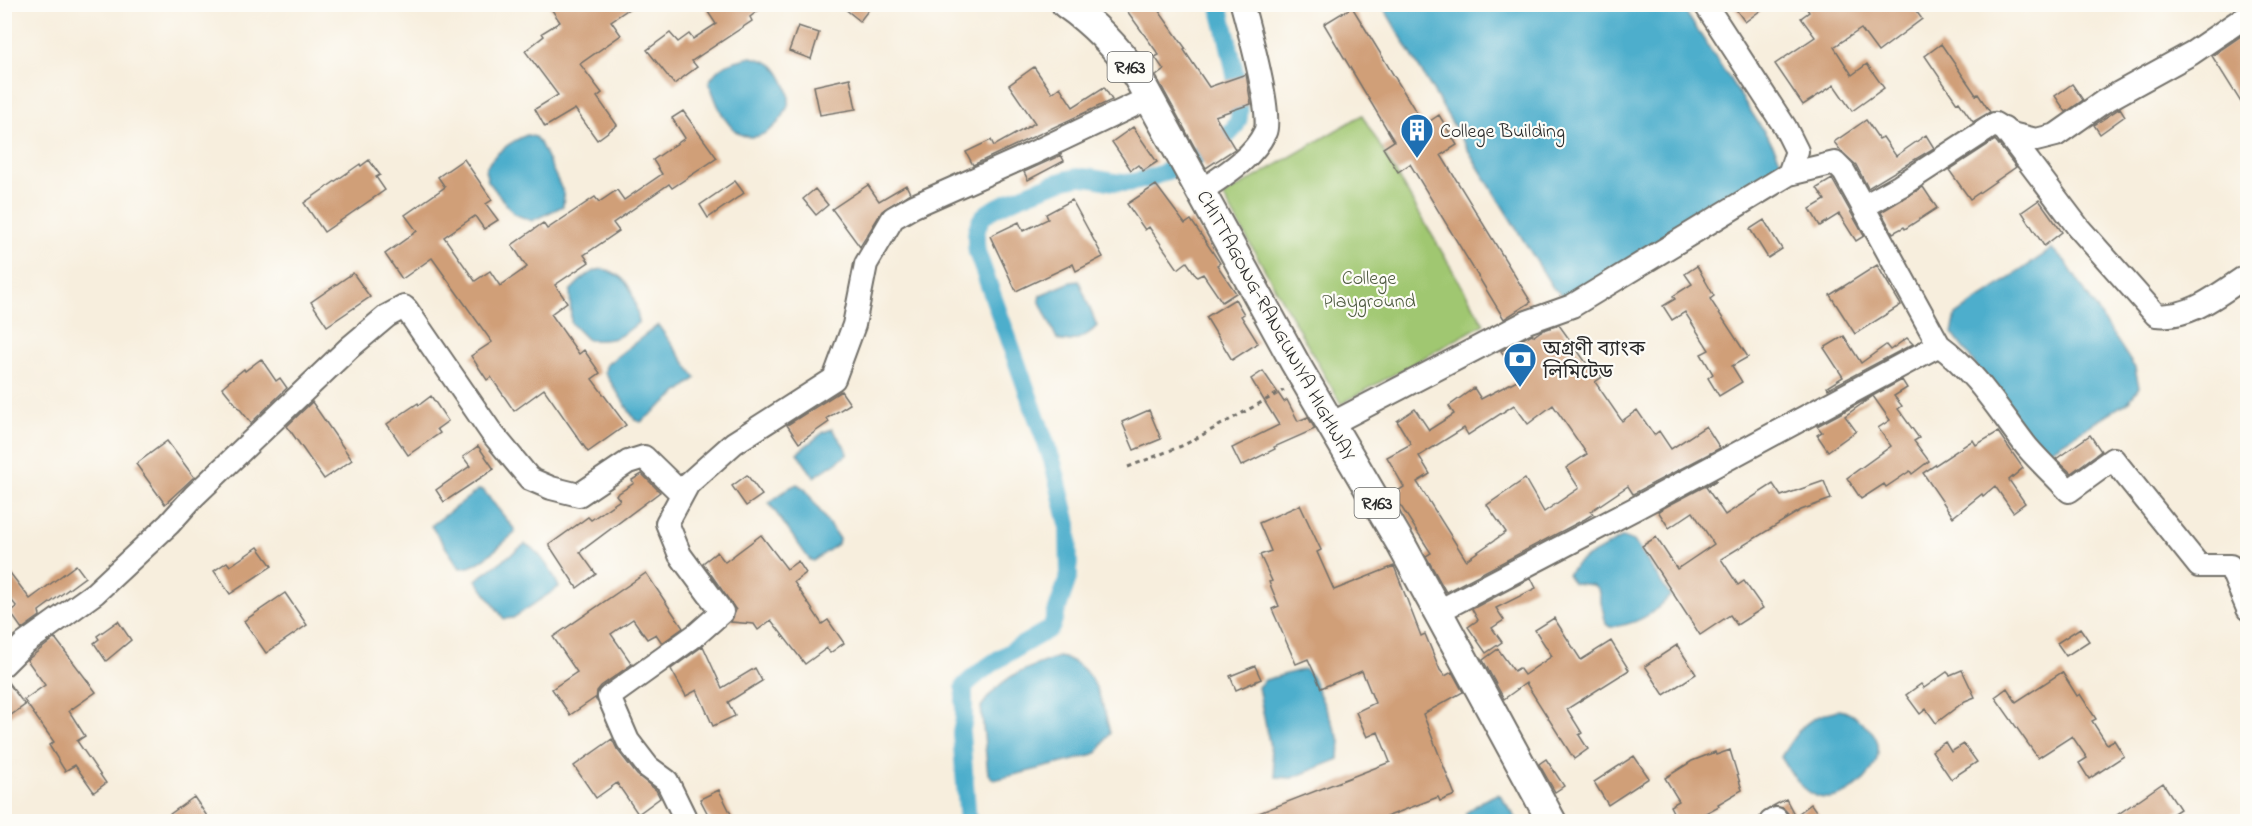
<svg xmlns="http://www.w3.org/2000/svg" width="2252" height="826" viewBox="0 0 2252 826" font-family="'Indie Flower','Noto Sans Bengali',sans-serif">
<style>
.green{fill:#a0c771;stroke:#66794e;stroke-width:1.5}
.water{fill:#4daecc;stroke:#3c6c7c;stroke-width:1.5}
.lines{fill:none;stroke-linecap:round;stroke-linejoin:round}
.canal{stroke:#4daecc;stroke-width:18}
.building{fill:#d09f78;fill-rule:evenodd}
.minor-casing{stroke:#726f69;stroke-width:26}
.major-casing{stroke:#726f69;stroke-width:32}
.path{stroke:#726f69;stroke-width:3;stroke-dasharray:4.5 4.5;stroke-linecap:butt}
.minor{stroke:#fff;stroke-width:22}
.major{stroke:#fff;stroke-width:28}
.labels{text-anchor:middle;stroke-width:4.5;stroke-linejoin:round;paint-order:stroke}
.shield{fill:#fdfcf7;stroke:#6a6a68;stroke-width:1.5}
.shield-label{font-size:18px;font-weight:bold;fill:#2b2b2b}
.poi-label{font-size:20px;fill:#2b2b2b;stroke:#fdfcf7;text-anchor:start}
.park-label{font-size:20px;fill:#4e5a40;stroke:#fdfcf7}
.street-label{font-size:20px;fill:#2b2b2b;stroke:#fdfcf7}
</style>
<rect width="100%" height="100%" fill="#fdfcf7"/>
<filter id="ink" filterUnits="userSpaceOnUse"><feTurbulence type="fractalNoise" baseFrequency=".0167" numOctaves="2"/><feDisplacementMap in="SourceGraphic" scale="12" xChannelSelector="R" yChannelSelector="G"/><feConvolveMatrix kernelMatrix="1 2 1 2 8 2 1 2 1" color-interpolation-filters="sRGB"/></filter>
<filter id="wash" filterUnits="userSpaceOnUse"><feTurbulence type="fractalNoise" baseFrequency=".008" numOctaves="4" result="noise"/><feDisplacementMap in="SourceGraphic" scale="24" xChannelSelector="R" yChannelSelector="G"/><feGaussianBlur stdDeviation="1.35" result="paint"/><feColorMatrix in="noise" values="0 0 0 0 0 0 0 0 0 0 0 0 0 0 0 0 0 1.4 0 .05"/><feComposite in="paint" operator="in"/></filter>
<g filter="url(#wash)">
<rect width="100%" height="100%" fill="#f7eedd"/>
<!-- green -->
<path class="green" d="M1362 115 1484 324 1341 404 1223 196Z"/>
<!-- water -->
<path class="water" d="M1382 5H1681L1773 145 1783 165 1567 299 1553 288 1480 170Z
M752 57C759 59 769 61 774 66 780 72 790 90 789 99 788 119 761 146 740 134 723 124 715 99 709 82 719 63 734 61 752 57Z
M527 135 535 137 540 143 564 194 563 206 532 221 514 214 488 181 485 170C492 155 511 141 527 135Z
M2052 249 2065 261 2135 368 2139 387 2129 401 2046 453 2038 450 1952 333 1956 315Z
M602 269C632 276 634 296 639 322 619 339 614 341 588 340L571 323 570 291C580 281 587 272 602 269Z
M1079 281 1097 326C1088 336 1068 346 1057 339L1039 300 1040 295 1071 282Z
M658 325 696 378 641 422 635 420 605 373 606 365Z
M832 429 846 448 847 455 814 477 797 453 824 432Z
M797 484 805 489 839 539 838 544 813 561 809 559 769 503 789 488Z
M478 490H483L515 530 514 534C499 545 479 569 460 568L431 526Z
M1623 537 1634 541 1670 596C1653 615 1635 625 1610 627L1606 624 1598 589 1593 585 1573 583 1567 574 1580 561Z
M525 544C540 551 552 572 559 587L513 618 504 619 476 580Z
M1058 657C1094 661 1103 703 1110 733L1098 752 1090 756 994 780 988 774 981 707C1002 675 1023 670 1058 657Z
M1304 669 1311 675 1340 741 1339 759 1292 778 1276 777 1258 687 1265 680Z
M1838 710C1849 711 1855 717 1862 723 1865 726 1870 729 1873 733 1894 762 1848 805 1819 797 1801 792 1790 771 1781 757 1798 729 1806 717 1838 710Z
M1497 794 1500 795 1518 821H1467L1466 813 1482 801Z"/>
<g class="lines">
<!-- canal -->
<path class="canal" d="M968 822 961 733 964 719V686C989 662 1021 646 1051 628L1069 575 1068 524 1053 463 977 252C975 239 975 223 986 214 998 204 1064 178 1079 177 1093 176 1110 183 1125 183 1151 183 1229 146 1238 121 1245 102 1224 27 1219 4"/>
</g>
<g id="blocks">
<!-- building -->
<path class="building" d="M548 4H636L611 21 621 35 580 64 602 93 597 97 617 125 597 140 575 109 545 127 535 109 558 95 525 51 544 36 542 33 560 22Z
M713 4H767L750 17 752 21 692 61 697 67 674 84 647 50 670 33 678 42 689 34 693 39 716 24 706 9Z
M839 4H873L860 21Z
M1122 4H1154L1186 49 1184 50 1209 87 1246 74 1251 104 1215 116 1235 149 1206 168 1156 76 1164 70 1155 57 1159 55Z
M1732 4H1769L1745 22Z
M1804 4H1911L1922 19 1878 52 1861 29 1834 47 1852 75 1867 64 1884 88 1852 111 1834 85 1803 105 1775 64 1815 37 1801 18 1809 12Z
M1352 7 1424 125 1439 115 1457 145 1441 155 1531 302 1504 319 1410 164 1398 172 1383 148 1394 141 1324 24Z
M798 26 819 33 811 59 789 51Z
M2247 32V112L2212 56Z
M1941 44 1976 95 1978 94 1990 112 1973 122 1959 102 1957 103 1925 56Z
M1034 67 1052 93 1060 87 1073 107 1104 87 1112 100 973 165 966 152 991 140 994 146 1035 123 1009 85Z
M850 78 856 109 820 115 814 86Z
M2072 84 2083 100 2066 112 2055 96Z
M2120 108 2125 116 2100 134 2094 125Z
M683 111 717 158 672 188 669 184 613 223 619 231 584 255 589 262 555 285 567 302 551 314 579 354 584 350 600 373 592 379 626 425 588 452 544 389 514 411 491 377 487 380 471 356 492 342 432 258 402 279 385 254 417 231 405 215 445 187 438 177 464 159 492 200 486 204 498 220 484 229 475 216 444 237 475 281 490 271 500 286 527 267 512 245 543 223 547 229 595 197 599 202 617 190 624 200 662 174 653 160 685 138 672 118Z
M1866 120 1879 139 1883 137 1896 156 1926 135 1934 148 1868 188 1856 165 1841 151 1834 142Z
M1133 127 1157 162 1143 171 1138 165 1131 170 1112 142Z
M1995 140 2016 167 1970 199 1949 170Z
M1061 155 1064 161 1028 180 1024 172Z
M369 160 380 175 376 177 385 190 324 232 304 203 360 164 361 166Z
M1832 179 1864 236 1856 241 1839 214 1820 226 1810 209 1825 200 1817 188Z
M735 181 744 193 708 218 700 205Z
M868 185 879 201 906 185 910 193 882 211 860 247 832 209Z
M1156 185 1185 224 1191 220 1220 263 1217 265 1236 293 1222 302 1203 274 1197 277 1187 262 1178 269 1149 227 1145 230 1127 204Z
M1923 187 1937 208 1905 229 1904 227 1893 233 1881 212Z
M815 189 828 205 816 215 803 199Z
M1072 200 1103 257 1076 271 1073 264 1016 291 990 236 1019 222 1023 231 1048 219 1046 214Z
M2039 200 2062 232 2044 246 2022 212Z
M1764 220 1782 249 1768 258 1750 229Z
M1877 265 1901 305 1855 334 1830 295Z
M1697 266 1714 296 1710 299 1748 357 1732 366 1742 382 1719 396 1708 378 1713 374 1701 354 1709 350 1686 314 1685 312 1672 320 1663 306 1675 299 1673 296 1692 284 1685 274Z
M353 273 370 297 327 326 311 302Z
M1235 299 1244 314 1241 316 1258 343 1232 360 1206 317Z
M1559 325 1587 364 1591 361 1602 377 1595 382 1622 421 1637 410 1654 435 1659 431 1671 449 1706 426 1720 448 1633 494 1628 486 1591 511 1593 514 1585 519 1446 592 1426 556 1431 553 1393 494 1404 487 1387 457 1411 444 1397 421 1415 409 1429 430 1454 414 1449 406 1474 388 1481 399 1521 378 1501 351 1532 334 1534 336 1541 331ZM1514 405 1528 424 1553 405 1587 454 1566 468 1579 488 1544 512 1525 479 1487 505 1506 532 1466 560 1417 482 1430 474 1419 456 1464 428 1468 435Z
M1844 336 1861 363 1886 345 1890 350 1907 338 1913 344 1828 389 1827 387 1843 377 1824 348Z
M261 359 276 381 280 378 287 388 251 423 222 387 244 369 245 371Z
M1263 371 1284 402 1287 400 1298 421 1308 417 1315 429 1274 447 1275 449 1241 466 1232 448 1279 425 1251 379Z
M1902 380 1907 388 1894 396 1902 406 1898 409 1919 438 1914 441 1929 461 1912 474 1910 471 1886 487 1884 484 1861 499 1847 478 1891 446 1878 428 1890 420 1873 396 1845 416 1856 431 1828 451 1817 435 1822 432 1817 426Z
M841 391 850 404 827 418 829 422 799 443 787 425Z
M431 396 448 421 437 429 440 433 408 455 387 424 418 403 419 405Z
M312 402 352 460 324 479 287 426Z
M1149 410 1161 439 1134 450 1122 422Z
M1998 432 2023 468 2009 480 2025 503 2013 512 1995 486 1983 496 1982 494 1953 517 1923 473 1973 440 1976 445Z
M2090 435 2101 451 2071 473 2056 459Z
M167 441 194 477 165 504 136 464Z
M478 446 494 469 444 502 436 490 470 466 463 457Z
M642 474 660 492 580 552 596 574 577 588 549 545 588 517 591 520 620 500 616 495 634 483 632 480Z
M747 475 762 495 746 506 732 486Z
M1717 480 1706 487 1725 515 1773 484 1781 496 1824 481 1831 499 1801 510 1721 559 1738 585 1744 581 1763 608 1737 625 1730 615 1700 635 1642 546 1656 537 1677 569 1714 544 1693 512 1669 528 1658 511Z
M1300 505 1321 550 1317 552 1334 590 1394 566 1421 636 1425 634 1440 670 1445 676 1452 672 1463 692 1423 714 1455 795 1440 801 1438 797 1373 822H1236L1390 762 1378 732 1367 737 1356 712 1375 703 1362 671 1321 688 1308 659 1296 664 1272 609 1279 606 1269 582 1272 581 1260 555 1271 551 1259 523Z
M761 535 787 569 798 561 806 573 794 582 822 624 828 620 844 643 830 653 827 648 805 664 771 620 758 630 754 624 731 622 736 610 703 563 717 552 725 562Z
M258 547 272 566 230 594 214 571 227 562 230 566Z
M4 565 30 599 76 565 85 577 39 611 40 616 22 629 10 612 17 607 4 591Z
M646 573 683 628 662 643 656 634 647 639 633 619 611 634 632 664 601 686 597 691 596 700 595 698 570 715 552 689 577 672 553 637Z
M1531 578 1536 588 1496 608 1504 620 1492 628 1502 642 1486 653 1468 627 1478 620 1472 609Z
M285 593 307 625 266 653 244 621Z
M1554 618 1581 660 1611 641 1629 670 1567 709 1582 733 1579 735 1588 749 1574 759 1526 683 1504 699 1483 660 1498 649 1514 671 1519 668 1524 675 1552 656 1535 630Z
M118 621 131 640 106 661 94 643 99 639 97 636Z
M2080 628 2089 641 2066 656 2057 643Z
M55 638 96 692 69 711 85 736 77 741 106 783 94 792 75 765 65 771 49 745 54 742 24 700 45 685 27 660Z
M1677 645 1696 674 1664 695 1645 666Z
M703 646 722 688 755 668 762 681 728 702 735 716 713 726 697 690 686 696 671 669Z
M1255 666 1261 679 1236 690 1230 676Z
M1962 670 1975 697 1965 701 1936 723 1926 709 1920 714 1906 695 1921 684 1924 688 1947 672 1950 675Z
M2062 672 2077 696 2080 694 2096 719 2092 721 2107 744 2114 740 2124 756 2089 779 2079 763 2087 758 2072 736 2038 758 1995 697 2007 688 2016 702Z
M4 677 25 705 4 720Z
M612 739 617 749 637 775 656 790 660 798 638 814 617 783 596 798 574 766Z
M1945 742 1951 752 1964 744 1977 762 1951 779 1932 751Z
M1730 750 1742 790 1718 804 1719 806 1689 822H1678L1670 806 1679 801 1665 778 1692 761 1715 752 1716 755Z
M1634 756 1649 778 1608 805 1594 782Z
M1546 759 1564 786 1555 792 1539 764Z
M2163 783 2180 809 2160 822H2107Z
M719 790 735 822H712L700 799Z
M194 797 211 822H159Z
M1786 799 1795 816 1811 804 1824 822H1789L1788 813 1783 808 1773 806Z"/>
</g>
</g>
<g filter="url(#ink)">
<use href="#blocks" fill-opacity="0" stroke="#726f69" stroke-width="1.5"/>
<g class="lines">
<defs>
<path id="minor" d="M2004 129 2078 227 2156 315C2191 319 2220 293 2248 275
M1201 191C1224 175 1253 158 1265 132 1273 116 1248 26 1242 4
M1864 206 1900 186 1995 124 2011 134 2036 140 2056 135 2103 102 2192 53 2248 15
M1939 345C1976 372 1999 411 2027 447 2040 462 2055 476 2069 491L2113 459 2199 566H2230L2248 609
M1331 424 1527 322 1572 306 1789 174 1797 151 1785 127 1705 4
M1437 612 1638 507 1939 345 1844 172 1835 163 1789 174
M4 664 24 644 95 593 169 524 194 496 349 348 387 316 404 307 407 310 491 432 530 479 551 488 579 495 628 462 644 457 682 494
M687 822 667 781 648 767 628 741 609 697 697 634 722 612 680 555 667 523 688 484 734 443 834 379 854 325 866 264 893 218 914 206 1031 154 1149 98
M1771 822 1776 819"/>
<path id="major" d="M1066 4C1095 24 1117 48 1137 76L1295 363 1401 544 1552 822"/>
</defs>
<!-- minor casing -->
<use href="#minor" class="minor-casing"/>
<!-- major casing -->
<use href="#major" class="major-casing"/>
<!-- path -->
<path class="path" d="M1128 467 1184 445 1284 390"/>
<!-- minor -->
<use href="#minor" class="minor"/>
<!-- major -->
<use href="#major" class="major"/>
</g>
</g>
<!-- icons -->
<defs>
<symbol id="building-pin" viewBox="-11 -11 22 30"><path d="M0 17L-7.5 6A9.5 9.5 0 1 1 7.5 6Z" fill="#1f6fb2" stroke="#fdfcf7"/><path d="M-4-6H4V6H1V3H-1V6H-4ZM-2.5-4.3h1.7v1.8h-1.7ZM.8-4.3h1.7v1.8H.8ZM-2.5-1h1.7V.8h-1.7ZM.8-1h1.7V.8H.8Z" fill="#fff"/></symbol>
<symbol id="bank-pin" viewBox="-11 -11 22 30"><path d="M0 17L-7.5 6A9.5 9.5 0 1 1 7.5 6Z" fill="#1f6fb2" stroke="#fdfcf7"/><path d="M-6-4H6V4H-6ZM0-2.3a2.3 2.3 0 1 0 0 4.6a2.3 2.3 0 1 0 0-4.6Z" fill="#fff"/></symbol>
</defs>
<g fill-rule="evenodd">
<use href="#building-pin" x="1398" y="111" width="38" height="52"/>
<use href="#bank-pin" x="1501" y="340" width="38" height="52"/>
</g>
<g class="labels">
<!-- shield labels -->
<g class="shield">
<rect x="1107.5" y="52" width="45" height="30" rx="4.5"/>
<rect x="1354.5" y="488" width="45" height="30" rx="4.5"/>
</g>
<g class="shield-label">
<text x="1130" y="73">R163</text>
<text x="1377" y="509">R163</text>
</g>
<!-- poi labels -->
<g class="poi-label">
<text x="1440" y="137">College Building</text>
<text x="1543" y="355">অগ্রণী ব্যাংক<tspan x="1543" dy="23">লিমিটেড</tspan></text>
</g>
<!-- park labels -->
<g class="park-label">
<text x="1369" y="284">College<tspan x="1369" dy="23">Playground</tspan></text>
</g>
<!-- street labels -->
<g class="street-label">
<text transform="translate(1277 325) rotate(61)" y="7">CHITTAGONG-RANGUNIYA HIGHWAY</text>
</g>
</g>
<!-- margin -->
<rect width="2252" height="826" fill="none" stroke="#fdfcf7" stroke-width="24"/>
</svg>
